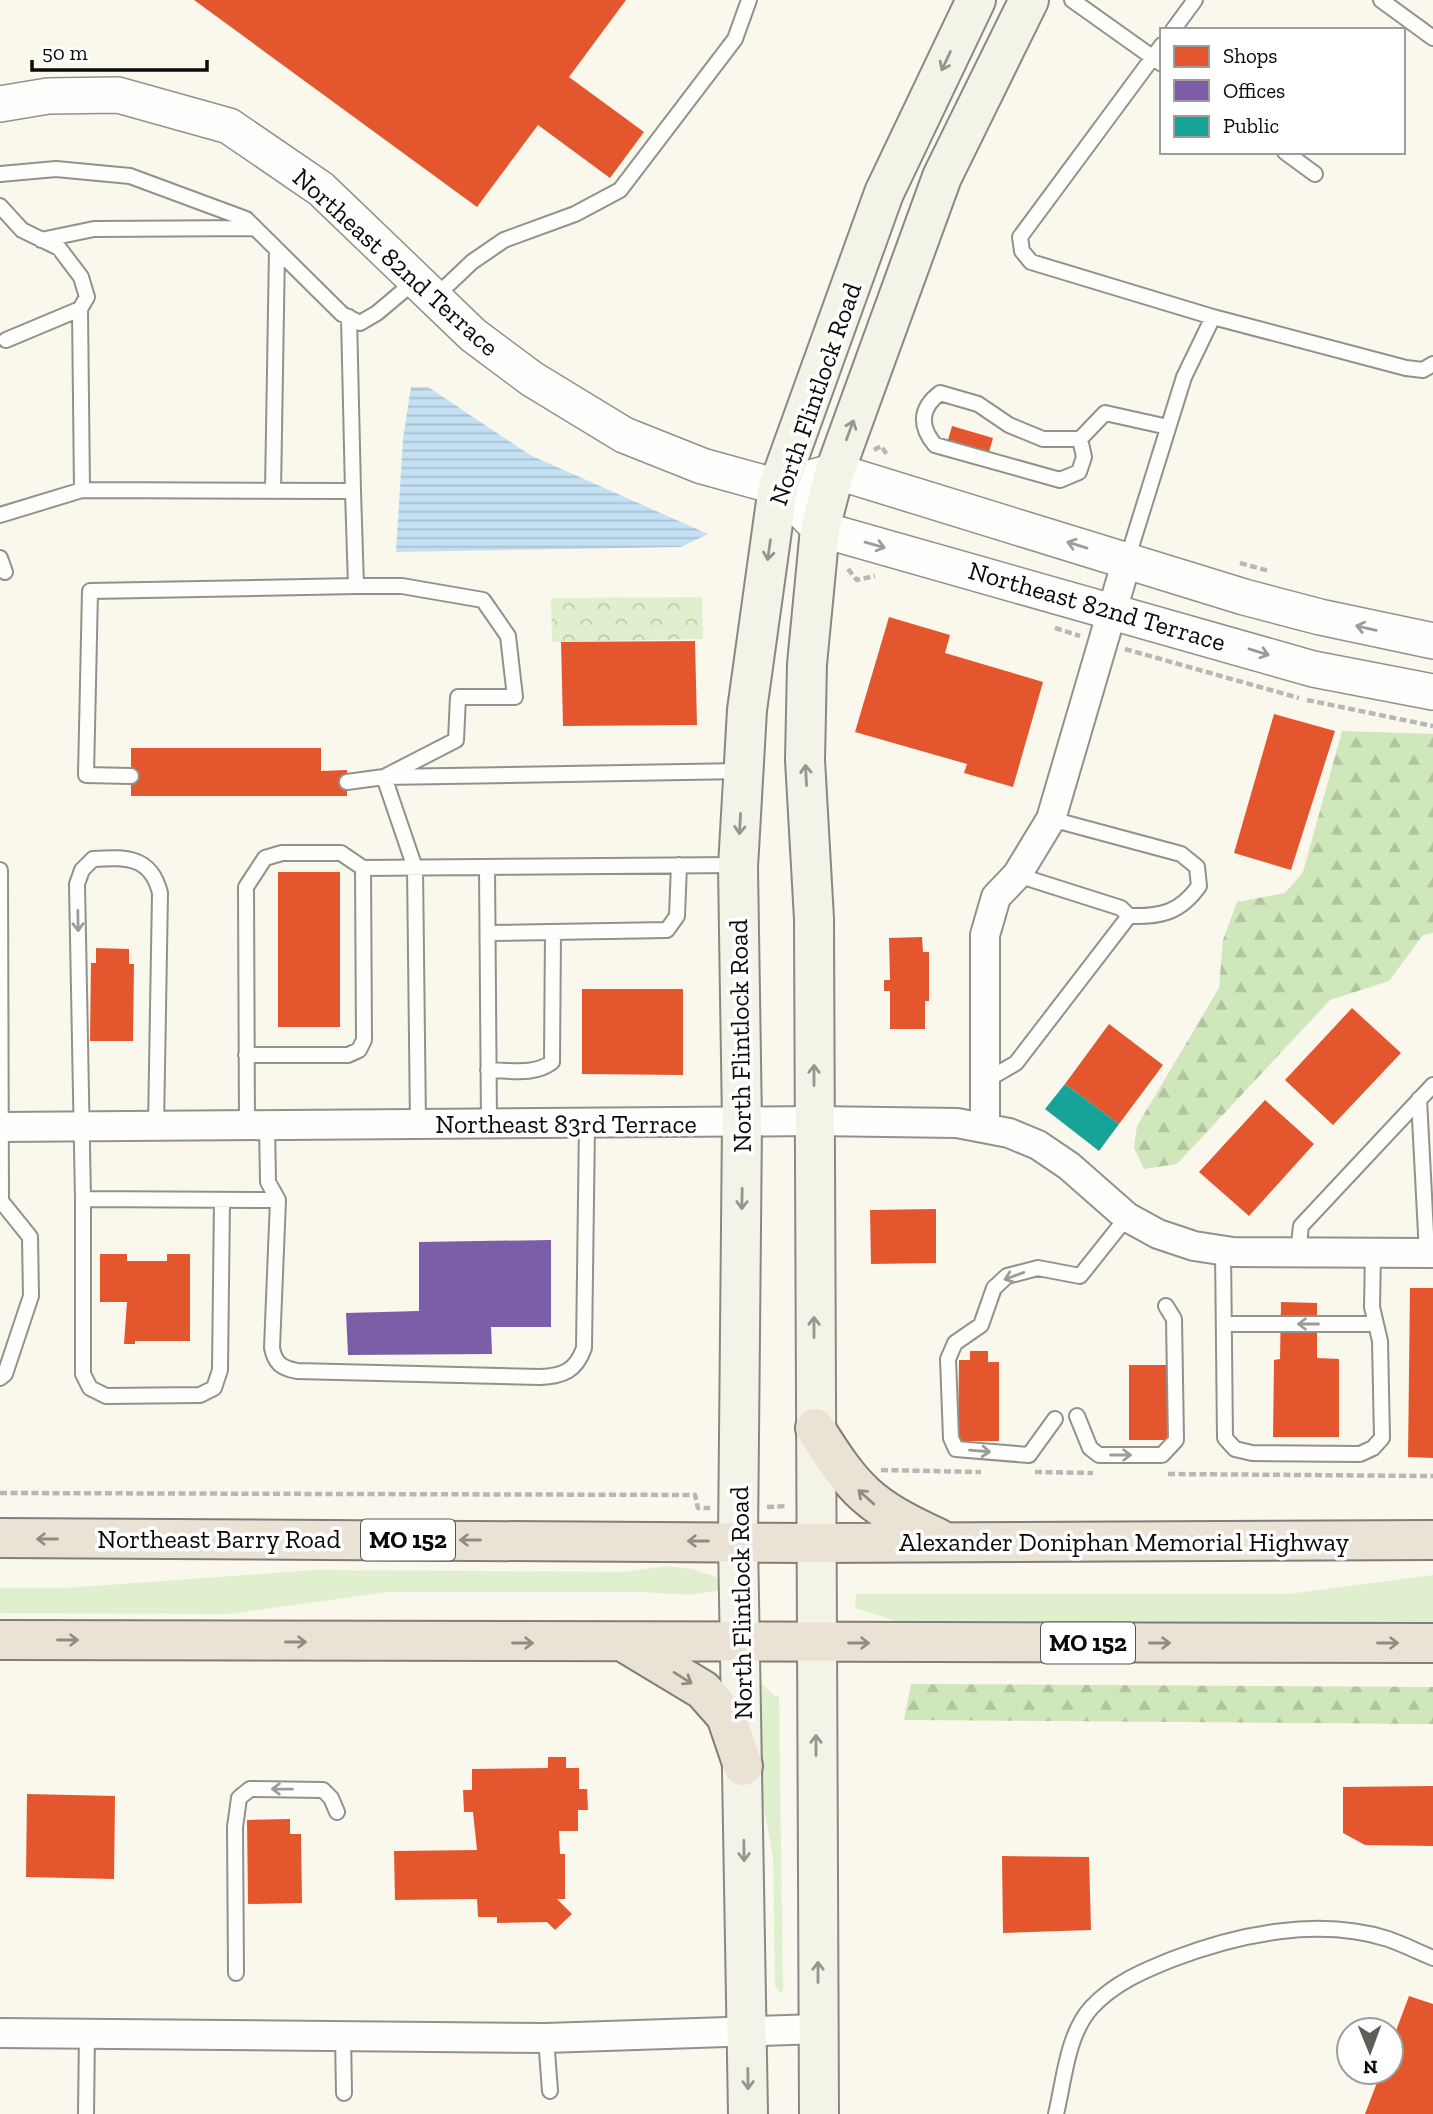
<svg xmlns="http://www.w3.org/2000/svg" width="1433" height="2114" viewBox="0 0 1433 2114" font-family="'Zilla Slab',serif">
<style>
.grass{fill:#e0efcd}
.forest{fill:url(#forest-firs)}
.park{fill:url(#park-crowns)}
.water{fill:url(#water-rules)}
.shops{fill:#e4572e}
.offices{fill:#7b5ea7}
.public{fill:#17a398}
.lines{fill:none;stroke-linecap:round;stroke-linejoin:round}
.service-casing{stroke:#92918c;stroke-width:18}
.minor-casing{stroke:#92918c;stroke-width:32}
.tertiary-casing{stroke:#92918c;stroke-width:38}
.secondary-casing{stroke:#898883;stroke-width:42}
.trunk-casing{stroke:#7f7e7a;stroke-width:42}
.path{stroke:#b7b7b5;stroke-width:4.5;stroke-dasharray:7 3.5;stroke-linecap:butt}
.service{stroke:#fefefc;stroke-width:14}
.minor{stroke:#fefefc;stroke-width:28}
.tertiary{stroke:#fefefc;stroke-width:35}
.secondary{stroke:#f4f3e7;stroke-width:38}
.trunk{stroke:#eae2d5;stroke-width:38}
.oneway{stroke:#96968f}
.oneway2{stroke:#9c9c9b}
.oneway3{stroke:#908c84}
.labels{text-anchor:middle;stroke-width:7;stroke-linejoin:round;paint-order:stroke}
.shield{fill:#fff;stroke:#545454;stroke-width:2}
.shield-label{font-size:24px;font-weight:bold;fill:#0a0a0a}
.street-label{font-size:26px;fill:#0a0a0a;stroke:#fff}
</style>
<defs>
<pattern id="forest-firs" width="22" height="20" patternUnits="userSpaceOnUse" patternTransform="scale(1.75)"><rect width="22" height="20" fill="#d0e6bb"/><path d="M5 1l3.5 6h-7zM16 11l3.5 6h-7z" fill="#b1c49f"/></pattern>
<pattern id="park-crowns" width="20" height="18" patternUnits="userSpaceOnUse" patternTransform="scale(1.75)"><rect width="20" height="18" fill="#e0efcd"/><path d="M2 6a3 3 0 1 1 6 0M12 15a3 3 0 1 1 6 0" fill="none" stroke="#bfccaf"/></pattern>
<pattern id="water-rules" width="6" height="5" patternUnits="userSpaceOnUse" patternTransform="scale(1.75)"><rect width="6" height="5" fill="#c4e0f3"/><path d="M0 2.5h6" fill="none" stroke="#a7bfcf"/></pattern>
</defs>
<rect width="100%" height="100%" fill="#faf8ed"/>
<!-- grass -->
<path class="grass" d="M667 1566 693 1569 721 1579 722 1590 689 1595 642 1592H388L228 1614 0 1613V1588H66L315 1570 624 1572Z
M1433 1575V1626L929 1624 896 1621 855 1608 856 1594H1288Z
M762 1684 775 1696H779L783 1991 780 1993 775 1986 773 1857 760 1788Z"/>
<!-- forest -->
<path class="forest" d="M1342 731 1433 734V933L1423 935 1389 981 1330 1000 1177 1164 1144 1169 1134 1148 1137 1126 1219 988 1223 940 1237 902 1285 893 1303 872Z
M911 1684 1433 1687V1724L904 1720Z"/>
<!-- park -->
<path class="park" d="M702 597 703 639 552 642 551 598Z"/>
<!-- water -->
<path class="water" d="M411 387H428L530 455 708 534 681 547 396 552 403 439Z"/>
<!-- shops -->
<path class="shops" d="M194 0H626L569 77 644 132 610 178 538 125 477 207Z
M952 426 993 438 987 459 946 447Z
M889 617 950 635 945 653 1043 682 1013 787 964 773 967 764 855 732Z
M695 641 697 725 563 726 561 642Z
M1274 714 1335 731 1291 870 1234 853Z
M131 748H321V771L347 770V796H131Z
M278 872H340V1027H278Z
M922 937 923 952H929V1001H925V1029H890V991H884V980H890L889 938Z
M96 948 129 949V964H134L133 1041H90L91 963H96Z
M582 989H683V1075L582 1074Z
M1352 1008 1401 1053 1333 1125 1285 1080Z
M1109 1024 1163 1065 1119 1124 1065 1084Z
M1265 1100 1314 1144 1249 1216 1199 1172Z
M936 1209V1263L871 1264 870 1210Z
M100 1254H127V1261H167V1254H190V1341H135V1344H124L127 1302H100Z
M1410 1288H1433V1458L1408 1457Z
M1281 1302 1317 1303V1358L1339 1359V1437H1273L1274 1360 1280 1359Z
M970 1351H988V1362H999V1441H958L959 1360H970Z
M1129 1365H1169V1440H1129Z
M548 1757H566V1768H579V1789H587L588 1810H578V1831H559L560 1854H565V1899H557L572 1914 555 1930 547 1922 497 1923V1917H478L477 1899 395 1900 394 1851 477 1850 473 1812H464L463 1790H472V1769L548 1768Z
M1433 1786V1846L1365 1845 1343 1833V1787Z
M27 1794 115 1796 114 1879 26 1877Z
M290 1819V1834H301L302 1903 248 1904 247 1820Z
M1002 1856 1089 1857 1091 1930 1003 1933Z
M1409 1996 1433 2004V2114H1365L1381 2072H1391V2044Z"/>
<!-- offices -->
<path class="offices" d="M551 1240V1327H491L492 1354 348 1355 346 1313 419 1311V1242Z"/>
<!-- public -->
<path class="public" d="M1065 1084 1119 1124 1099 1151 1045 1109Z"/>
<g class="lines">
<defs>
<path id="service" d="M1072 0 1162 64
M1381 0 1433 38
M1173 30 1195 0
M1162 45 1020 237 1022 251 1031 262 1213 317 1406 368 1423 370 1433 364
M1285 152 1315 174
M0 174 56 169 130 176 246 219 342 314 360 323 377 313 415 281
M0 206 22 230 59 248 81 277 87 297 80 309 6 340
M41 240 94 229 254 228
M434 298 472 262 504 240 575 214 620 190 735 39 749 0
M80 309 82 490
M1080 439 1084 457 1079 472 1060 480 935 445C919 426 920 408 940 393L978 404 1009 425 1043 439H1080L1105 413 1168 427
M273 491 277 250
M0 515 82 490 353 491 349 317
M0 558 5 572
M1127 560 1184 377 1213 317
M131 776 86 775 90 591 356 586 353 491
M347 782 384 777 456 740 458 697H515L508 636 483 600 402 586H356
M1051 819 1181 854 1197 867 1199 886C1180 913 1160 917 1129 916
M487 867 489 1125
M0 870 1 1201 30 1237 31 1296 5 1374 0 1378
M488 933 667 930 677 916 679 865
M246 1055H348L359 1050 364 1040 363 868
M488 1070C509 1070 534 1076 552 1062L553 932
M985 1081 1016 1063 1129 916 1121 908 1017 875
M1419 1099 1427 1253
M267 1125 268 1182 278 1200 272 1348C275 1363 281 1368 297 1371L540 1377C563 1376 576 1371 584 1348L587 1124
M418 1125 415 868 384 777 743 771
M156 1126 160 893C151 856 126 857 93 859L82 870 77 884 83 1199 278 1200
M247 1126 246 887 265 858 282 853H341L363 868 737 865
M83 1199V1374L90 1388 106 1396 200 1395 214 1388 220 1370 222 1200
M1223 1250 1225 1438 1235 1449 1252 1453 1360 1454 1373 1448 1382 1438 1380 1341 1372 1307 1373 1253
M1298 1252 1301 1226 1433 1085
M1224 1324H1376
M1077 1416 1090 1448 1099 1455H1162L1176 1440 1174 1319 1166 1306
M1055 1419 1029 1455 956 1449 951 1438 948 1359 955 1343 981 1325 994 1288 1007 1276 1038 1268 1080 1276 1127 1217
M236 1973 235 1827 239 1798 250 1789 323 1790 331 1798 337 1812
M343 2036 344 2093
M546 2038 550 2091
M86 2114 87 2033
M1056 2114C1064 2081 1067 2035 1091 2008 1114 1983 1143 1971 1173 1959 1238 1934 1319 1917 1388 1939 1403 1944 1418 1952 1433 1958"/>
<path id="minor" d="M0 1127 814 1121 957 1123 1009 1133 1038 1145 1069 1166 1127 1217 1158 1234 1194 1246 1233 1252 1433 1253
M985 1127V935L996 897 1017 875 1051 819 1127 560
M0 2033 546 2038 819 2029"/>
<path id="tertiary" d="M0 104 48 96 118 95 229 126 321 189 473 335 532 379 624 435 702 466 778 487 820 529 1313 669 1433 692
M778 487 835 471 1244 597 1320 617 1433 641"/>
<path id="secondary" d="M748 2114 738 1541 742 1123 738 867 747 710 778 487 884 193 976 0
M819 2114 814 919 805 760 807 664 820 529 835 471 942 177 1029 0"/>
<path id="trunk" d="M815 1428C855 1492 869 1506 938 1538
M0 1538 815 1543 1433 1540
M0 1640 1433 1643
M625 1643 703 1690 726 1716 743 1766"/>
</defs>
<!-- service casing -->
<use href="#service" class="service-casing"/>
<!-- minor casing -->
<use href="#minor" class="minor-casing"/>
<!-- tertiary casing -->
<use href="#tertiary" class="tertiary-casing"/>
<!-- secondary casing -->
<use href="#secondary" class="secondary-casing"/>
<!-- trunk casing -->
<use href="#trunk" class="trunk-casing"/>
<!-- path -->
<path class="path" d="M874 450 881 446 888 456
M1240 563 1269 571
M848 569 857 580 875 576
M1055 628 1080 636
M1125 649 1299 698
M1307 700 1433 726
M881 1470 981 1472
M1035 1472 1093 1473
M1168 1474 1433 1476
M0 1493 695 1495 698 1508H710
M767 1507 787 1506"/>
<!-- service -->
<use href="#service" class="service"/>
<!-- minor -->
<use href="#minor" class="minor"/>
<!-- tertiary -->
<use href="#tertiary" class="tertiary"/>
<!-- secondary -->
<use href="#secondary" class="secondary"/>
<!-- trunk -->
<use href="#trunk" class="trunk"/>
</g>
<!-- one-way arrows -->
<defs><path id="oneway-shaft" d="M-6 0H5M1.5-3L5.5 0L1.5 3" fill="none" stroke-width="1.6" stroke-linecap="round" stroke-linejoin="round" transform="scale(1.75)"/></defs>
<g class="oneway">
<use href="#oneway-shaft" transform="translate(946 61) rotate(115)"/>
<use href="#oneway-shaft" transform="translate(850 430) rotate(-70)"/>
<use href="#oneway-shaft" transform="translate(769 550) rotate(98)"/>
<use href="#oneway-shaft" transform="translate(806 775) rotate(-93)"/>
<use href="#oneway-shaft" transform="translate(740 824) rotate(93)"/>
<use href="#oneway-shaft" transform="translate(814 1075) rotate(-90)"/>
<use href="#oneway-shaft" transform="translate(742 1199) rotate(91)"/>
<use href="#oneway-shaft" transform="translate(814 1327) rotate(-90)"/>
<use href="#oneway-shaft" transform="translate(816 1745) rotate(-90)"/>
<use href="#oneway-shaft" transform="translate(744 1851) rotate(89)"/>
<use href="#oneway-shaft" transform="translate(818 1972) rotate(-90)"/>
<use href="#oneway-shaft" transform="translate(748 2079) rotate(89)"/>
</g>
<g class="oneway2">
<use href="#oneway-shaft" transform="translate(875 545) rotate(16)"/>
<use href="#oneway-shaft" transform="translate(1077 545) rotate(-163)"/>
<use href="#oneway-shaft" transform="translate(1366 628) rotate(-167)"/>
<use href="#oneway-shaft" transform="translate(1259 652) rotate(17)"/>
<use href="#oneway-shaft" transform="translate(78 921) rotate(89)"/>
<use href="#oneway-shaft" transform="translate(1014 1276) rotate(160)"/>
<use href="#oneway-shaft" transform="translate(1308 1324) rotate(-180)"/>
<use href="#oneway-shaft" transform="translate(980 1451) rotate(5)"/>
<use href="#oneway-shaft" transform="translate(1121 1455)"/>
<use href="#oneway-shaft" transform="translate(282 1789) rotate(-179)"/>
</g>
<g class="oneway3">
<use href="#oneway-shaft" transform="translate(866 1497) rotate(-138)"/>
<use href="#oneway-shaft" transform="translate(47 1539) rotate(-180)"/>
<use href="#oneway-shaft" transform="translate(470 1540) rotate(-180)"/>
<use href="#oneway-shaft" transform="translate(698 1541) rotate(-180)"/>
<use href="#oneway-shaft" transform="translate(68 1640)"/>
<use href="#oneway-shaft" transform="translate(296 1642)"/>
<use href="#oneway-shaft" transform="translate(523 1643)"/>
<use href="#oneway-shaft" transform="translate(859 1643)"/>
<use href="#oneway-shaft" transform="translate(1160 1643)"/>
<use href="#oneway-shaft" transform="translate(1388 1643)"/>
<use href="#oneway-shaft" transform="translate(683 1678) rotate(32)"/>
</g>
<g class="labels">
<!-- shield labels -->
<g class="shield">
<rect x="361" y="1519.5" width="94" height="41" rx="5"/>
<rect x="1041" y="1622.5" width="94" height="41" rx="5"/>
</g>
<g class="shield-label">
<text x="408" y="1548">MO 152</text>
<text x="1088" y="1651">MO 152</text>
</g>
<!-- street labels -->
<g class="street-label">
<text transform="translate(396 262) rotate(42)" y="9">Northeast 82nd Terrace</text>
<text transform="translate(815 394) rotate(-71)" y="9">North Flintlock Road</text>
<text transform="translate(1097 606) rotate(16)" y="9">Northeast 82nd Terrace</text>
<text transform="translate(740 1036) rotate(-91)" y="9">North Flintlock Road</text>
<text x="566" y="1133">Northeast 83rd Terrace</text>
<text x="219" y="1548">Northeast Barry Road</text>
<text x="1124" y="1551">Alexander Doniphan Memorial Highway</text>
<text transform="translate(741 1603) rotate(-91)" y="9">North Flintlock Road</text>
</g>
</g>
<!-- legend -->
<rect x="1160" y="28" width="245" height="126" fill="#ffffff" stroke="#9d9d9d" stroke-width="2"/>
<rect x="1174" y="46" width="35" height="21" fill="#e4572e" stroke="#9d9d9d" stroke-width="2"/>
<text x="1223" y="63" font-size="21" fill="#0a0a0a">Shops</text>
<rect x="1174" y="80" width="35" height="21" fill="#7b5ea7" stroke="#9d9d9d" stroke-width="2"/>
<text x="1223" y="98" font-size="21" fill="#0a0a0a">Offices</text>
<rect x="1174" y="116" width="35" height="21" fill="#17a398" stroke="#9d9d9d" stroke-width="2"/>
<text x="1223" y="133" font-size="21" fill="#0a0a0a">Public</text>
<!-- north arrow -->
<g transform="translate(1370 2051) rotate(179)"><circle r="33" fill="#ffffff" stroke="#9d9d9d" stroke-width="2"/>
<path d="M0-5L12 26L0 18L-12 26Z" fill="#5e5d59"/>
<text y="-10" font-size="19" font-weight="bold" text-anchor="middle" fill="#0a0a0a">N</text>
</g>
<!-- scale -->
<path d="M32 60v10h175v-10" fill="none" stroke="#0a0a0a" stroke-width="3.5"/>
<text x="42" y="60" font-size="21" fill="#0a0a0a" stroke="#ffffff" stroke-width="5" paint-order="stroke">50 m</text>
</svg>
